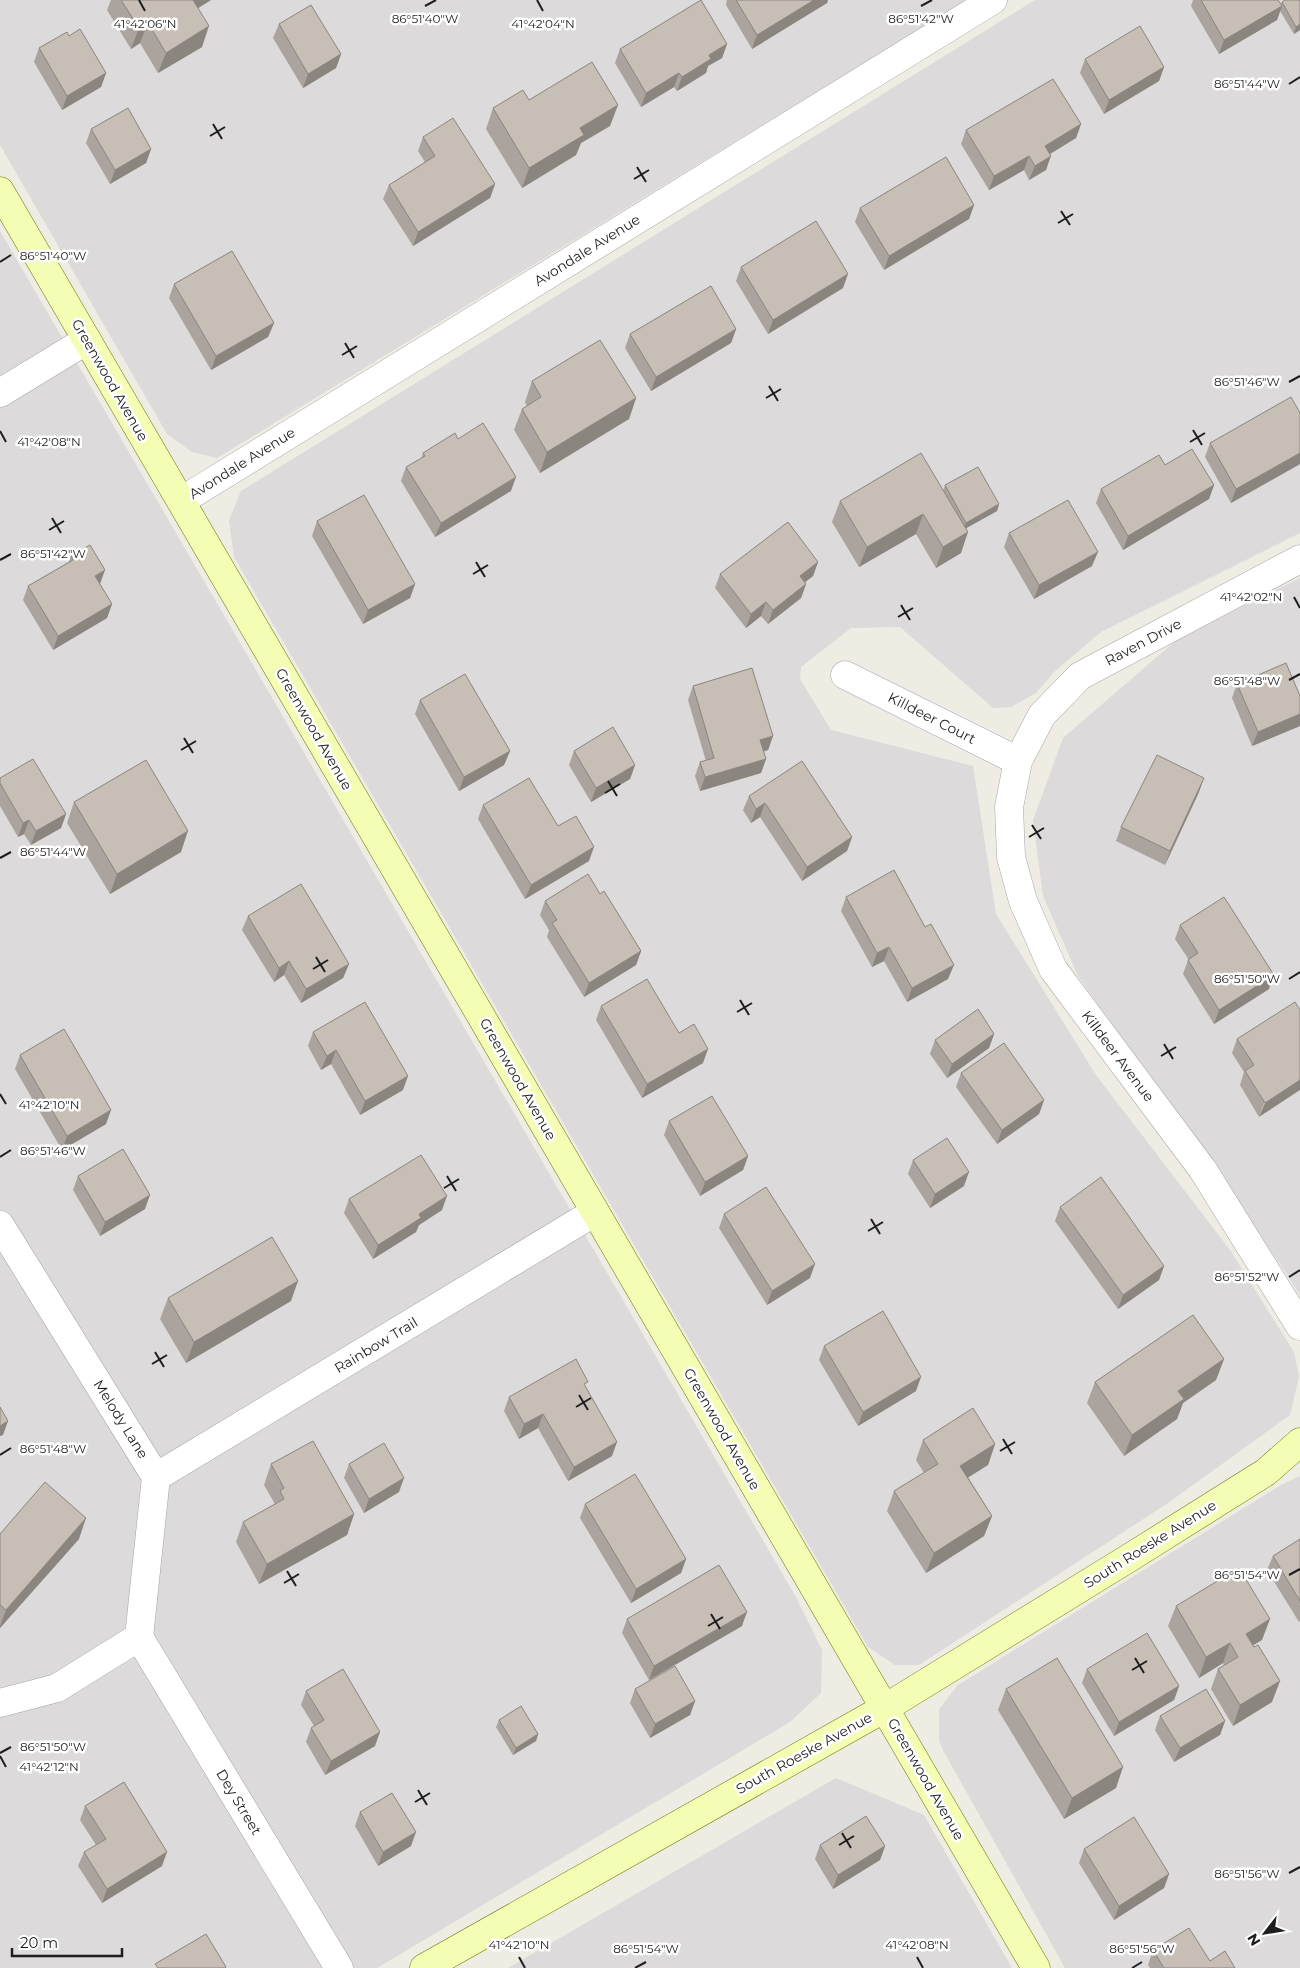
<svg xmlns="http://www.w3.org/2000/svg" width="1300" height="1968" viewBox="0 0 1300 1968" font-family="Montserrat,sans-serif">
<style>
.residential{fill:#dcdada}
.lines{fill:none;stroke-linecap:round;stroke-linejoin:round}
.street-casing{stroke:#a5a5a5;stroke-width:29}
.secondary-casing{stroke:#667900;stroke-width:29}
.street{stroke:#fff;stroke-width:28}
.secondary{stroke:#f5fcb4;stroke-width:28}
.wall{fill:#aba39d}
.shaded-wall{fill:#8b857f}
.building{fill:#c7beb6;stroke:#8b857f}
.ticks{fill:none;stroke:#1e1e1e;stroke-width:2}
.labels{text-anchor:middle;stroke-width:5;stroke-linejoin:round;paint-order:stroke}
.street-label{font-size:14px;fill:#1e1e1e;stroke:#fff}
.ticks-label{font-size:12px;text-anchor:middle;fill:#1e1e1e;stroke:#fff;stroke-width:5;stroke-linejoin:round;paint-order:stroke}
</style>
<rect width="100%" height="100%" fill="#efece3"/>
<!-- residential -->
<path class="residential" d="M0 0H967L217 458 192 452 167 434 0 145Z
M1035 0H1300V533L1101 632 1054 672 1036 693 1011 707 993 708 900 627 851 628 801 667 800 679 831 730 973 766 996 914 1096 1075 1230 1250 1294 1352 1299 1377 1290 1415 1168 1503 919 1665H895L868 1647 234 557 229 520 241 491Z
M0 231 796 1597 822 1650 821 1693 790 1722 377 1968H0Z
M1300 578V1295L1284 1270 1078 976 1043 896 1033 820 1063 738 1180 637Z
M1300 1476V1968H1065L944 1752 939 1741V1709L958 1685 1281 1485Z
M836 1778 924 1815 1012 1968H508Z"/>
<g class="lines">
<defs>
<path id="street" d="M0 393 87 340
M181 501 993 0
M1300 559 1080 676 1042 715 1018 761 1009 807 1011 857 1023 901 1053 969 1203 1170 1300 1326
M845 675 1018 761
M0 1225 156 1477 139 1637
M156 1477 595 1212
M139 1637 339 1968
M0 1703 57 1688 139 1637"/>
<path id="secondary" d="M0 191 1036 1968
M424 1968 885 1708 1129 1558 1266 1472 1300 1442"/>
</defs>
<!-- street casing -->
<use href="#street" class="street-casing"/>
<!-- secondary casing -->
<use href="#secondary" class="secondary-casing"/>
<!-- street -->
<use href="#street" class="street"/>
<!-- secondary -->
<use href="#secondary" class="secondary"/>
</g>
<!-- wall -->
<path class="wall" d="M111 0H211L198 8 202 47 158 73 140 43 131 49 107 10Z
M727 0H828L827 3 752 49 726 5Z
M1193 0H1278L1281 4 1282 2 1300 0V30L1294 34 1280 11 1277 20 1219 54 1191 6Z
M279 24 341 54 336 68 303 88 273 38Z
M69 36 106 73 101 87 62 110 34 62 39 48Z
M727 44 722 58 708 66 706 73 677 91 674 87 641 107 615 63 620 49Z
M1085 59 1164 67 1159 81 1104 114 1080 73Z
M529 100 610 126 581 143 576 155 522 188 486 129 493 108Z
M1081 124 1076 138 1050 154 1046 170 1029 180 1024 170 989 190 961 144 966 130Z
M91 129 151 149 146 163 110 184 86 143Z
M423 137 495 184 490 198 413 246 383 199 389 185 425 162 418 151Z
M974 205 969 219 884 270 855 222 860 208Z
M741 267 843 288 768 334 736 281Z
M174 284 274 323 268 337 211 370 169 298Z
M736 329 731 343 651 391 625 348 630 334Z
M532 381 636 398 629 419 540 473 514 430 522 409 527 406 525 402Z
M1300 413V464L1231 503 1205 457 1210 443Z
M458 439 511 491 435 537 401 481 406 467 421 459 423 453Z
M1165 465 1214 485 1209 499 1123 550 1096 503 1101 489Z
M945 485 999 504 997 511 966 528 961 553 936 568 916 534 859 567 832 522 840 501 943 491Z
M317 521 415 584 410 598 363 624 312 536Z
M1009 533 1092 566 1034 599 1004 547Z
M71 556 100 584 112 604 107 618 53 650 23 600 28 586 69 562Z
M818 562 813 576 805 582 806 584 801 598 768 624 761 616 746 628 715 588 720 574Z
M1237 684 1300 696V726L1252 746 1232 698Z
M693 686 773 736 768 750 763 752 766 759 761 773 700 791 695 776 700 762 706 761 688 700Z
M420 700 510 751 504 765 459 791 415 714Z
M574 751 635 765 630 779 591 802 569 765Z
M0 778 66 814 61 828 31 845 24 834 18 837 0 806Z
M1199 792 1165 865 1116 841 1121 827Z
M749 796 852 837 847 851 802 881 760 817 751 823 743 810Z
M74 802 181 852 110 894 67 823Z
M483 805 558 826 589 861 525 899 478 819Z
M600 894 641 951 636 965 584 997 547 937 549 930 540 915 545 901Z
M846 897 948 979 907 1002 884 961 872 967 841 911Z
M248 916 349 964 343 978 301 1003 284 975 274 982 242 930Z
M1180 925 1269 989 1214 1024 1183 974 1188 960H1189L1175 939Z
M601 1006 679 1033 703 1063 642 1098 596 1020Z
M1300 1010 1259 1117 1240 1085 1244 1072 1232 1053 1237 1039Z
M313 1032 403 1090 360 1115 331 1064 321 1070 308 1046Z
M994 1034 989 1048 947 1078 930 1054 935 1040Z
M20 1055 106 1124 62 1150 15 1069Z
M961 1073 1044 1100 1039 1114 997 1144 956 1087Z
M669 1121 748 1156 743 1170 700 1196 664 1135Z
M913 1160 964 1186 930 1208 908 1174Z
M78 1176 145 1209 100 1236 73 1190Z
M349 1199 442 1210 419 1225 416 1232 373 1259 344 1213Z
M1060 1207 1164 1266 1159 1280 1118 1309 1055 1221Z
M724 1214 810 1278 767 1305 719 1228Z
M168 1298 291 1301 186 1363 160 1319Z
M824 1346 916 1391 858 1426 819 1360Z
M1224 1359 1216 1380 1183 1403 1177 1419 1124 1456 1087 1403 1095 1382Z
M586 1388 612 1456 568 1481 538 1428 519 1439 504 1411 509 1397Z
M923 1440 995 1444 988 1465 968 1477 992 1516 984 1536 926 1573 887 1511 894 1491 924 1473 916 1460Z
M271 1464 354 1514 347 1535 259 1584 236 1542 243 1522 275 1504 264 1485Z
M349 1464 399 1492 364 1513 344 1478Z
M585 1504 686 1559 681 1573 631 1603 580 1518Z
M0 1534 79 1539 0 1628Z
M1300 1539V1621L1299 1622 1267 1570 1273 1556Z
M1176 1606 1262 1640 1253 1645 1272 1702 1233 1726 1211 1689 1218 1669 1224 1666 1223 1663 1199 1678 1168 1626Z
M627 1619 742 1626 649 1680 622 1633Z
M1087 1669 1179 1686 1174 1700 1114 1736 1082 1683Z
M635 1689 695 1701 690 1715 650 1738 630 1703Z
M1006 1689 1116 1788 1064 1819 998 1710Z
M306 1691 375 1746 325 1775 306 1742 311 1728 314 1726 301 1705Z
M1160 1716 1225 1721 1220 1735 1174 1762 1155 1730Z
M499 1720 538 1734 536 1741 513 1755 496 1727Z
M85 1806 162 1866 102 1903 78 1866 84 1852 96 1845 80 1820Z
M360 1812 411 1846 378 1866 355 1826Z
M820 1845 885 1846 880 1860 833 1889 815 1859Z
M1084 1849 1169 1874 1164 1888 1114 1920 1079 1863Z
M1153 1950 1210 1961 1235 1968H1150L1148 1965Z"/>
<!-- shaded-wall -->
<path class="shaded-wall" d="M190 0H211L184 17Z
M814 0H828L827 3 752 49 757 35Z
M1282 6 1277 20 1219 54 1224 40Z
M148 23 140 43 131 49 139 28Z
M1300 24V30L1294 34 1296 27Z
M209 26 202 47 158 73 166 53Z
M727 44 722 58 708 66 706 73 677 91 682 77 709 55Z
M341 54 336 68 303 88 308 74Z
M1164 67 1159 81 1104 114 1109 100Z
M106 73 101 87 62 110 67 96Z
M679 73 674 87 641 107 646 93Z
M618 105 610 126 581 143 576 155 522 188 529 168 580 128Z
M1081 124 1076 138 1040 160 1045 146Z
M151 149 146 163 110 184 115 170Z
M1029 156 1024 170 989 190 994 176Z
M1051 156 1046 170 1029 180 1035 166Z
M495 184 490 198 413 246 418 232Z
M974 205 969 219 884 270 889 256Z
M848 274 843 288 768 334 773 320Z
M274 323 268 337 211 370 216 356Z
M736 329 731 343 651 391 656 377Z
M636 398 629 419 540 473 547 452Z
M1300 453V464L1231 503 1236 489Z
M516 477 511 491 435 537 441 523Z
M1214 485 1209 499 1123 550 1128 536Z
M999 504 997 511 963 530 966 523Z
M923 514 916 534 859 567 867 547Z
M968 532 961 553 936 568 943 547Z
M1098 552 1092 566 1034 599 1039 585Z
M818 562 813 576 795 590 800 576Z
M105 570 100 584 95 576Z
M415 584 410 598 363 624 368 610Z
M806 584 801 598 768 624 773 610Z
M766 602 761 616 746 628 751 614Z
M112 604 107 618 53 650 58 636Z
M1300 714V726L1252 746 1258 732Z
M773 736 768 750 755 754 760 740Z
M510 751 504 765 459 791 464 777Z
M766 759 761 773 700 791 705 777Z
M635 765 630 779 591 802 596 788Z
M1204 778 1199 792 1165 865 1170 851Z
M765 803 760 817 751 823 756 809Z
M66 814 61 828 31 845 36 831Z
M29 820 24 834 18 837 23 823Z
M188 831 181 852 110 894 117 874Z
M852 837 847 851 802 881 807 867Z
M594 847 589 861 525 899 531 885Z
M889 947 884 961 872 967 877 953Z
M641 951 636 965 584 997 589 983Z
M289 961 284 975 274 982 279 968Z
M349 964 343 978 301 1003 306 989Z
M954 965 948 979 907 1002 912 988Z
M1274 975 1269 989 1214 1024 1219 1010Z
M994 1034 989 1048 947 1078 952 1064Z
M708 1049 703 1063 642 1098 647 1084Z
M336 1050 331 1064 321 1070 327 1056Z
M408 1076 403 1090 360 1115 365 1101Z
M1300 1080V1090L1259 1117 1265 1103Z
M1044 1100 1039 1114 997 1144 1002 1130Z
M111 1110 106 1124 62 1150 67 1136Z
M748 1156 743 1170 700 1196 705 1182Z
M969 1172 964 1186 930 1208 935 1194Z
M150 1195 145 1209 100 1236 105 1222Z
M447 1196 442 1210 419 1225 416 1232 373 1259 378 1245 419 1214Z
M815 1264 810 1278 767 1305 772 1291Z
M1164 1266 1159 1280 1118 1309 1123 1295Z
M298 1281 291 1301 186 1363 194 1342Z
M1224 1359 1216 1380 1183 1403 1177 1419 1124 1456 1132 1435 1178 1391Z
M921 1377 916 1391 858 1426 863 1412Z
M543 1414 538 1428 519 1439 524 1424Z
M8 1421 3 1435 0 1436V1426Z
M617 1442 612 1456 568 1481 574 1467Z
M995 1444 988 1465 953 1487 960 1466Z
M404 1478 399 1492 364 1513 369 1499Z
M354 1514 347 1535 259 1584 267 1564Z
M992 1516 984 1536 926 1573 934 1553Z
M86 1518 79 1539 0 1628V1626L6 1610Z
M686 1559 681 1573 631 1603 636 1589Z
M747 1612 742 1626 649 1680 654 1666Z
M1270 1619 1262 1640 1238 1654 1246 1634Z
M1230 1643 1223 1663 1199 1678 1206 1657Z
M1280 1681 1272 1702 1233 1726 1240 1705Z
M1179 1686 1174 1700 1114 1736 1119 1722Z
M695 1701 690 1715 650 1738 655 1724Z
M1225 1721 1220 1735 1174 1762 1180 1748Z
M380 1732 375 1746 325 1775 331 1761Z
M538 1734 536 1741 513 1755 516 1748Z
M1123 1767 1116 1788 1064 1819 1072 1798Z
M416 1832 411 1846 378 1866 383 1852Z
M885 1846 880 1860 833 1889 838 1875Z
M167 1852 162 1866 102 1903 107 1889Z
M1169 1874 1164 1888 1114 1920 1119 1906Z"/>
<!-- building -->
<path class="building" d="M121 0H193L209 26 166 53 148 23 139 28Z
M701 0 727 44 709 55 711 59 682 77 679 73 646 93 620 49Z
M736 0H814L757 35Z
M1201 0H1278L1282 6 1224 40Z
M1285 0H1300V24L1296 27 1282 2Z
M311 5 341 54 308 74 279 24Z
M1140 26 1164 67 1109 100 1085 59Z
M80 29 106 73 67 96 39 48 67 32 69 36Z
M592 62 618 105 580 128 584 135 529 168 493 108 523 90 529 100Z
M1053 79 1081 124 1045 146 1051 156 1035 166 1029 156 994 176 966 130Z
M128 108 151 149 115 170 91 129Z
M453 118 495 184 418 232 389 185 435 156 423 137Z
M946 157 974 205 889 256 860 208Z
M816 221 848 274 773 320 741 267Z
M232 251 274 323 216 356 174 284Z
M711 286 736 329 656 377 630 334Z
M600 340 636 398 547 452 522 409 541 397 532 381Z
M1291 397 1300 413V453L1236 489 1210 443Z
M483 423 516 477 441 523 406 467 425 456 423 453 455 433 458 439Z
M1192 449 1214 485 1128 536 1101 489 1159 455 1165 465Z
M921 453 968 532 943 547 923 514 867 547 840 501Z
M978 467 999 504 966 523 945 485Z
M364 495 415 584 368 610 317 521Z
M1068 500 1098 552 1039 585 1009 533Z
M788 522 818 562 800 576 806 584 773 610 766 602 751 614 720 574Z
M90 545 105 570 95 576 112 604 58 636 28 586 73 560 71 556Z
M1286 663 1300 696V714L1258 732 1237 684Z
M752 668 773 736 760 740 766 759 705 777 700 762 714 758 693 686Z
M465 674 510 751 464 777 420 700Z
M613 727 635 765 596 788 574 751Z
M1157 755 1204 778 1170 851 1121 827Z
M33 759 66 814 36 831 29 820 23 823 0 783V778Z
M146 760 188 831 117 874 74 802Z
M802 761 852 837 807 867 765 803 756 809 749 796Z
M529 778 558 826 576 816 594 847 531 885 483 805Z
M894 870 925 927 931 924 954 965 912 988 889 947 877 953 846 897Z
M588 874 600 894 604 891 641 951 589 983 552 923 557 920 545 901Z
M301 884 349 964 306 989 289 961 279 968 248 916Z
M1224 897 1274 975 1219 1010 1188 960 1198 953 1180 925Z
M647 979 679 1033 694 1024 708 1049 647 1084 601 1006Z
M365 1002 408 1076 365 1101 336 1050 327 1056 313 1032Z
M1295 1002 1300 1010V1080L1265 1103 1245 1071 1254 1065 1237 1039Z
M978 1009 994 1034 952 1064 935 1040Z
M64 1029 111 1110 67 1136 20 1055Z
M1004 1043 1044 1100 1002 1130 961 1073Z
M712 1096 748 1156 705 1182 669 1121Z
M947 1138 969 1172 935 1194 913 1160Z
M123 1149 150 1195 105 1222 78 1176Z
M421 1155 447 1196 419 1214 421 1218 378 1245 349 1199Z
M1101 1177 1164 1266 1123 1295 1060 1207Z
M766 1187 815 1264 772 1291 724 1214Z
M272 1237 298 1281 194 1342 168 1298Z
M883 1311 921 1377 863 1412 824 1346Z
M1193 1315 1224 1359 1178 1391 1184 1399 1132 1435 1095 1382Z
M576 1359 588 1382 584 1384 617 1442 574 1467 543 1414 524 1424 509 1397Z
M0 1407 8 1421 0 1426Z
M973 1408 995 1444 960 1466 992 1516 934 1553 894 1491 938 1464 923 1440Z
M313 1441 354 1514 267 1564 243 1522 284 1499 280 1491 284 1488 271 1464Z
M384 1443 404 1478 369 1499 349 1464Z
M635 1474 686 1559 636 1589 585 1504Z
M45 1482 86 1518 6 1610 0 1605V1534Z
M1300 1539V1601L1273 1556Z
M719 1565 747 1612 654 1666 627 1619Z
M1239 1568 1270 1619 1246 1634 1254 1647 1258 1645 1280 1681 1240 1705 1218 1669 1238 1657 1230 1643 1206 1657 1176 1606Z
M1147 1633 1179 1686 1119 1722 1087 1669Z
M1057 1658 1123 1767 1072 1798 1006 1689Z
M675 1666 695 1701 655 1724 635 1689Z
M343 1669 380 1732 331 1761 311 1728 324 1720 306 1691Z
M1206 1689 1225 1721 1180 1748 1160 1716Z
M521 1706 538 1734 516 1748 499 1720Z
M124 1782 167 1852 107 1889 84 1852 106 1839 85 1806Z
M392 1793 416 1832 383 1852 360 1812Z
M866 1816 885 1846 838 1875 820 1845Z
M1134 1817 1169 1874 1119 1906 1084 1849Z
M1189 1928 1210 1961 1225 1951 1235 1968H1164L1153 1950Z
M206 1934 226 1967 225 1968H158L155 1964Z"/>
<!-- ticks -->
<path class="ticks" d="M139 0 145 11M537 0 543 11M425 6 436 0M921 6 932 0M1289 84 1300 77M213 124 222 139M210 136 225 127M637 167 646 182M634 179 649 170M1061 211 1070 225M1058 223 1073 214M0 262 11 255M345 343 354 358M342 355 357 346M1289 382 1300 376M769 386 778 401M766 398 781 389M1193 430 1202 445M0 431 6 442M1190 442 1205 433M52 518 61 533M49 530 64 521M0 560 11 554M476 562 485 577M473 574 488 565M1294 597 1300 608M901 605 910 620M898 617 913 608M1289 680 1300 674M184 738 193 753M181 750 196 741M608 781 617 796M605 793 620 784M1032 825 1041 839M1029 837 1044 828M0 858 11 852M316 957 325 972M313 969 328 960M1289 979 1300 972M740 1000 749 1015M737 1012 752 1003M1164 1044 1173 1059M1161 1056 1176 1047M0 1094 6 1104M0 1157 11 1150M447 1176 456 1191M444 1188 459 1179M871 1219 880 1234M868 1231 883 1222M1289 1277 1300 1270M155 1352 164 1367M152 1364 167 1355M579 1395 588 1410M576 1407 591 1398M1003 1439 1012 1454M1000 1451 1015 1442M0 1455 11 1448M287 1571 296 1586M1289 1575 1300 1569M284 1583 299 1574M711 1614 720 1629M708 1626 723 1617M1135 1658 1144 1673M1132 1670 1147 1661M0 1753 11 1747M0 1756 6 1767M418 1790 427 1805M415 1802 430 1793M842 1833 851 1848M839 1845 854 1836M1289 1873 1300 1867M519 1957 525 1968M917 1957 923 1968M635 1968 646 1962M1132 1968 1142 1962"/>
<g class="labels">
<!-- street labels -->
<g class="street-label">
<text transform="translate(587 250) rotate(-32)" y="5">Avondale Avenue</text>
<text transform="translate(110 380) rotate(60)" y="5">Greenwood Avenue</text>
<text transform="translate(242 463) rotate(-32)" y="5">Avondale Avenue</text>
<text transform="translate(1143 642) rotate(-28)" y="5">Raven Drive</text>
<text transform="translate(932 718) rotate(27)" y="5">Killdeer Court</text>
<text transform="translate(314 729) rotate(60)" y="5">Greenwood Avenue</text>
<text transform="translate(1118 1056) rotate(53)" y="5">Killdeer Avenue</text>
<text transform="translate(518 1079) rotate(60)" y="5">Greenwood Avenue</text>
<text transform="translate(376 1345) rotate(-31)" y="5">Rainbow Trail</text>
<text transform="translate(121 1419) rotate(58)" y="5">Melody Lane</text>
<text transform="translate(722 1429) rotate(60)" y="5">Greenwood Avenue</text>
<text transform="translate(1150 1544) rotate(-32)" y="5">South Roeske Avenue</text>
<text transform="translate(804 1753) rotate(-29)" y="5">South Roeske Avenue</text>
<text transform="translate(926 1779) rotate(60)" y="5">Greenwood Avenue</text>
<text transform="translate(239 1802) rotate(59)" y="5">Dey Street</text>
</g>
</g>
<g class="ticks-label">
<text x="425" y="23">86°51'40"W</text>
<text x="921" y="23">86°51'42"W</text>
<text x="145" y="28">41°42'06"N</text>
<text x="543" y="28">41°42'04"N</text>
<text x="1247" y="88">86°51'44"W</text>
<text x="53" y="260">86°51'40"W</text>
<text x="1247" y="386">86°51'46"W</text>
<text x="49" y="446">41°42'08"N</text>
<text x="53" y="558">86°51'42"W</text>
<text x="1251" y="601">41°42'02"N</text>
<text x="1247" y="685">86°51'48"W</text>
<text x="53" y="856">86°51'44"W</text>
<text x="1247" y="983">86°51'50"W</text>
<text x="49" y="1109">41°42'10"N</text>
<text x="53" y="1155">86°51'46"W</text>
<text x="1247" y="1281">86°51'52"W</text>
<text x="53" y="1453">86°51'48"W</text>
<text x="1247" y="1579">86°51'54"W</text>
<text x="53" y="1751">86°51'50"W</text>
<text x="49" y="1771">41°42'12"N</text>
<text x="1247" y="1878">86°51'56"W</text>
<text x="519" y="1949">41°42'10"N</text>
<text x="917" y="1949">41°42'08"N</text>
<text x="646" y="1953">86°51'54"W</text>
<text x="1142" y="1953">86°51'56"W</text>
</g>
<!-- north arrow -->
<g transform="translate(1265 1933) rotate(239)" stroke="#ffffff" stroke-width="4" paint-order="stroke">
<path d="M0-4L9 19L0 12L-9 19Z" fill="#1e1e1e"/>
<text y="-8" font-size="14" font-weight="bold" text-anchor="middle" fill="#1e1e1e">N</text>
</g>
<!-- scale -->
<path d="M12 1948v8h110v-8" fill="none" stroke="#1e1e1e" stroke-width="2.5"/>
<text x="20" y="1948" font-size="15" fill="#1e1e1e" stroke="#ffffff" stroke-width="4" paint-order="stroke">20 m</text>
</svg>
